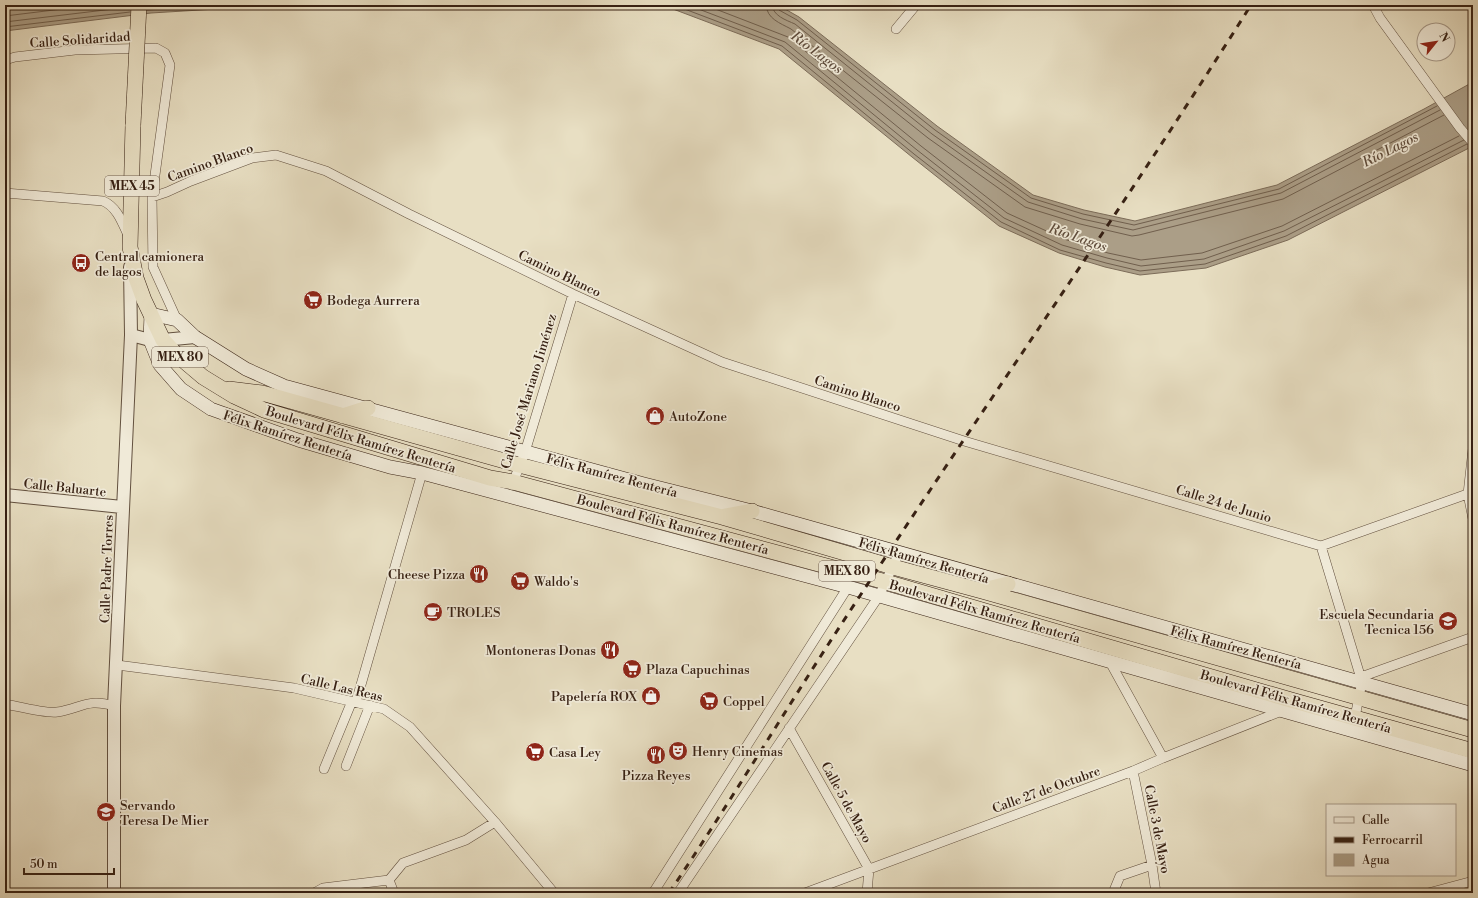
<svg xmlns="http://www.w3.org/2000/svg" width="1478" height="898" viewBox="0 0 1478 898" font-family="'Libre Bodoni',serif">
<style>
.water{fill:#ab9e87;stroke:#7c6c59}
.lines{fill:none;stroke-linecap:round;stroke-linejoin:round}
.shore{stroke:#705f4d;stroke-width:1}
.minor-casing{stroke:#62503f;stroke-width:10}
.tertiary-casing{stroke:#62503f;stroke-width:14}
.secondary-casing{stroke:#362013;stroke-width:14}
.trunk-casing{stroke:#362013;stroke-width:16}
.minor{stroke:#f0ead8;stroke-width:9}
.tertiary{stroke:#f0ead8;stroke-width:12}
.secondary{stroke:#f0ead8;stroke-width:13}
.trunk{stroke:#e8dfc3;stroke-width:15}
.rail{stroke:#362013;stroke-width:3;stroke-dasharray:7 7;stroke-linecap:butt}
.trunk-bridge-casing{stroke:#362013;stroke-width:16;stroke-linecap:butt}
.trunk-bridge{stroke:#e8dfc3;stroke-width:15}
.labels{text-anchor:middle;stroke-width:3.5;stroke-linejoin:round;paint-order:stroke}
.shield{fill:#f0ead8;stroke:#6e5d4e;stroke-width:1}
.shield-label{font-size:12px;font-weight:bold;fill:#362013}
.street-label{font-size:13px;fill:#362013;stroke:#f0ead8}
.poi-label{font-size:13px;fill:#362013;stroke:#f0ead8;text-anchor:start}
.water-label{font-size:14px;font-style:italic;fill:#5f4c3c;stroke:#f0ead8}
</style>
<rect width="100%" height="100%" fill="#e8dfc3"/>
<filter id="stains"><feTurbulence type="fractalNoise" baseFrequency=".005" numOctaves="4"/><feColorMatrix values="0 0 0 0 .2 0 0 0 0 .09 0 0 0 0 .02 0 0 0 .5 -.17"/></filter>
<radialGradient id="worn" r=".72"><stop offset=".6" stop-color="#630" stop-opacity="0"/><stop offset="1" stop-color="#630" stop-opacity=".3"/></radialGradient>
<!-- water -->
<path class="water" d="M5 5H282L151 13 5 31Z
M659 5H778L799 17 937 126 1033 195 1084 210 1135 221 1277 185 1424 109 1473 82V146L1288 240 1206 268 1140 275 1105 267 1059 253 999 226 912 157 779 49 665 6Z"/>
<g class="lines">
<!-- shore -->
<path class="shore" d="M674 5 782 46 914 154 1001 222 1060 250 1106 263 1140 271 1205 264 1286 236 1467 144
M688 5 785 42 917 150 1004 218 1062 245 1107 258 1141 266 1204 259 1284 231 1464 140
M705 5 788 37 921 146 1007 213 1064 239 1108 253 1141 260 1202 253 1282 226 1459 136
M766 5C767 19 780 23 791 29L928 138 1025 207 1080 224 1132 236 1139 235 1283 199 1444 115
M772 5C773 16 786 20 795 24L932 134 1028 202 1082 219 1133 230 1281 193 1440 110
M777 5 779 10 797 20 935 130 1031 198 1083 214 1134 225 1279 189 1437 106
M147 10 220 5
M5 16 95 5
M5 22 130 7
M5 27 130 12"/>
<defs>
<path id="minor" d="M1373 5 1380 18 1460 128 1473 143
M896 29 916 5
M5 60 15 57 75 50 156 48 165 53 170 65 152 197 153 267 177 320
M5 193 103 201C117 207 122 222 128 235
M152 197 167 192 191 181 252 158 276 155 326 171 409 214 573 294 722 362 964 441 1321 546 1473 492
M1473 449 1468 494 1473 519
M512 485 525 452 573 294
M1321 546 1362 682 1354 722
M1110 662 1163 758
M117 665 294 688 384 709 410 727 495 822 554 893
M1361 677 1473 637
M356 702 422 473
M5 704C17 706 46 714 57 712 82 708 87 698 114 706
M789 728 869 869 867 893
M346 766 370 705
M324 769 352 701
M1133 771 1152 865 1156 893
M314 893 323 888 389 880
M394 893 389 880 403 863 466 840 495 822
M653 893 848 587
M678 893 879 596 899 553
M805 893 1133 771 1163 758 1284 710
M1113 893 1120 876 1152 865
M1428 893 1473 881"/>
<path id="tertiary" d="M131 335 150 340H163L195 337
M5 495 122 507
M114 893V706L131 335 130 267"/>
<path id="secondary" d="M1473 714 752 511 644 484 284 386 246 369 195 337 177 320 151 314 150 340 160 365 181 389 211 409 298 440 390 467 422 473 848 587 1473 765"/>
<path id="trunk" d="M133 125 130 247 136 278 144 300 163 340 177 355 203 377 234 396 264 410 490 478 513 482 886 582 1291 700 1473 751
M229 389 262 393 519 465 722 517 893 567 982 591 1473 730
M343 416 368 408
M725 516 752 511
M983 590 1008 584"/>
</defs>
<!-- minor casing -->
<use href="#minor" class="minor-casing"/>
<!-- tertiary casing -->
<use href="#tertiary" class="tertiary-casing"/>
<!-- secondary casing -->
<use href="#secondary" class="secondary-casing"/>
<!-- trunk casing -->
<use href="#trunk" class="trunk-casing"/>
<!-- minor -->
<use href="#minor" class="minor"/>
<!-- tertiary -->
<use href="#tertiary" class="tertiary"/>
<!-- secondary -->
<use href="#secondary" class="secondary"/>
<!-- trunk -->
<use href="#trunk" class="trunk"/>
<!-- rail -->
<path class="rail" d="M669 893C731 801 787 707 848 614 981 411 1121 211 1251 5"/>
<defs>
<path id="trunk-bridge" d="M133 125 139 5"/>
</defs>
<!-- trunk-bridge casing -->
<use href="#trunk-bridge" class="trunk-bridge-casing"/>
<!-- trunk-bridge -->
<use href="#trunk-bridge" class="trunk-bridge"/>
</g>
<!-- icons -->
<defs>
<symbol id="bus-disc" viewBox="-11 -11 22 22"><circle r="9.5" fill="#8f2418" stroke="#f0ead8"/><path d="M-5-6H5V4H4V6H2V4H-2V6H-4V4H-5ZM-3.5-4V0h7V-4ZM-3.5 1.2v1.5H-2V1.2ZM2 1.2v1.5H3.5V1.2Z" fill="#fff"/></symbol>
<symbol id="supermarket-disc" viewBox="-11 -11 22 22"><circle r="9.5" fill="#8f2418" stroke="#f0ead8"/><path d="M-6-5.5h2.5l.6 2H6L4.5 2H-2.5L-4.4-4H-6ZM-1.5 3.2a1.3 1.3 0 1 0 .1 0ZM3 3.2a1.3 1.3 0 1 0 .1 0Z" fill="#fff"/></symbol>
<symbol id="shop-disc" viewBox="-11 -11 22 22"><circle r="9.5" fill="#8f2418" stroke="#f0ead8"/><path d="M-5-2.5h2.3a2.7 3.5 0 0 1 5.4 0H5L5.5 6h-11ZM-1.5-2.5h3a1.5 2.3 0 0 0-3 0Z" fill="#fff"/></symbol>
<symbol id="restaurant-disc" viewBox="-11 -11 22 22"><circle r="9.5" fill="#8f2418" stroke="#f0ead8"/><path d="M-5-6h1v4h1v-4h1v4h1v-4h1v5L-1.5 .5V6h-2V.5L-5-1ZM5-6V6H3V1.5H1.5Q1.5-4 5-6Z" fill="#fff"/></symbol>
<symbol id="cafe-disc" viewBox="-11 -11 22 22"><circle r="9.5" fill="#8f2418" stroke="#f0ead8"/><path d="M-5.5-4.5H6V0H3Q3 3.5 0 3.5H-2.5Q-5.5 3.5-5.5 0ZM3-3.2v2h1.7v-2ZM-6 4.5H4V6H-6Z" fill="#fff"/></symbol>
<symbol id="school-disc" viewBox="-11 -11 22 22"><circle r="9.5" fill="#8f2418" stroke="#f0ead8"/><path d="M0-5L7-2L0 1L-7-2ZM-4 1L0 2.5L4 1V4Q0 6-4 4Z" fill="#fff"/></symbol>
<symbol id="theatre-disc" viewBox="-11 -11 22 22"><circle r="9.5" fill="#8f2418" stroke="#f0ead8"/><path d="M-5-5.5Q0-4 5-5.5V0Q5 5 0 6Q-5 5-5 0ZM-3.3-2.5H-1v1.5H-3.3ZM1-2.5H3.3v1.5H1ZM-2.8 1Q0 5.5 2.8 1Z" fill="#fff"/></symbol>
</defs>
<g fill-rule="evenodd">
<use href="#bus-disc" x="70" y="252" width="22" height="22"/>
<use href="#supermarket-disc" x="302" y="289" width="22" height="22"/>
<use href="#shop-disc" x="644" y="405" width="22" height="22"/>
<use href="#restaurant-disc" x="468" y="563" width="22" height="22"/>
<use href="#supermarket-disc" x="509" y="570" width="22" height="22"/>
<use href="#cafe-disc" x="422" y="601" width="22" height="22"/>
<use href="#school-disc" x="1437" y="610" width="22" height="22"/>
<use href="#restaurant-disc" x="599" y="639" width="22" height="22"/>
<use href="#supermarket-disc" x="621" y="658" width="22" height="22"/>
<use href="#shop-disc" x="640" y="685" width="22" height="22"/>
<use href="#supermarket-disc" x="698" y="690" width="22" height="22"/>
<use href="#theatre-disc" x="667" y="740" width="22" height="22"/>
<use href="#supermarket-disc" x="524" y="741" width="22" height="22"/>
<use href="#restaurant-disc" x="645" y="744" width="22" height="22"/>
<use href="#school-disc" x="95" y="801" width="22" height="22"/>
</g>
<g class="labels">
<!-- shield labels -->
<g class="shield">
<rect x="105" y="176" width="54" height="20" rx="3"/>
<rect x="152" y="347" width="56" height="20" rx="3"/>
<rect x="819" y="561" width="56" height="20" rx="3"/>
</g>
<g class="shield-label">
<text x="132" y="190">MEX 45</text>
<text x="180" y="361">MEX 80</text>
<text x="847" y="575">MEX 80</text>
</g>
<!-- street labels -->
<g class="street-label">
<text transform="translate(80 39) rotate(-4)" y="5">Calle Solidaridad</text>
<text transform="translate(210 162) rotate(-20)" y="5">Camino Blanco</text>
<text transform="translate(560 273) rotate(26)" y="5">Camino Blanco</text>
<text transform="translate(528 391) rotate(-73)" y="5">Calle José Mariano Jiménez</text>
<text transform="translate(858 393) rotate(18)" y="5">Camino Blanco</text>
<text transform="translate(288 435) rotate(18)" y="5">Félix Ramírez Rentería</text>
<text transform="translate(361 439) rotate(17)" y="5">Boulevard Félix Ramírez Rentería</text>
<text transform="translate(612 475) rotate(15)" y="5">Félix Ramírez Rentería</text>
<text transform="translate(65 487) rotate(6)" y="5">Calle Baluarte</text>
<text transform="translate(1224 503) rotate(17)" y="5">Calle 24 de Junio</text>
<text transform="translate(673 524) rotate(15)" y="5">Boulevard Félix Ramírez Rentería</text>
<text transform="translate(924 560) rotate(16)" y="5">Félix Ramírez Rentería</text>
<text transform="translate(106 569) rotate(-88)" y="5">Calle Padre Torres</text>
<text transform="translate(985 611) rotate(16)" y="5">Boulevard Félix Ramírez Rentería</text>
<text transform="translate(1236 647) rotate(15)" y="5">Félix Ramírez Rentería</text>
<text transform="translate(342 687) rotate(13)" y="5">Calle Las Reas</text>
<text transform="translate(1296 701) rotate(16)" y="5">Boulevard Félix Ramírez Rentería</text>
<text transform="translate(1046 789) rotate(-20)" y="5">Calle 27 de Octubre</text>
<text transform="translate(847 802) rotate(61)" y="5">Calle 5 de Mayo</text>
<text transform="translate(1158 829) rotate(79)" y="5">Calle 3 de Mayo</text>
</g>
<!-- poi labels -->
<g class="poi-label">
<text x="95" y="261">Central camionera<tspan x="95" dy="15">de lagos</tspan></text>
<text x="327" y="305">Bodega Aurrera</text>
<text x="669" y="421">AutoZone</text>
<text x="465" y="579" text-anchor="end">Cheese Pizza</text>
<text x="534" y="586">Waldo's</text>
<text x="447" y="617">TROLES</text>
<text x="1434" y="619" text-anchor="end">Escuela Secundaria<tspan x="1434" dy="15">Tecnica 156</tspan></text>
<text x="596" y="655" text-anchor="end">Montoneras Donas</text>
<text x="646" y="674">Plaza Capuchinas</text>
<text x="637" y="701" text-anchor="end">Papelería ROX</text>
<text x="723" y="706">Coppel</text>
<text x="692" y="756">Henry Cinemas</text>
<text x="549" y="757">Casa Ley</text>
<text x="656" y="780" text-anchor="middle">Pizza Reyes</text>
<text x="120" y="810">Servando<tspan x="120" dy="15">Teresa De Mier</tspan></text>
</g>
<!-- water labels -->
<g class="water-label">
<text transform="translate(817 52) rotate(37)" y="5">Río Lagos</text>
<text transform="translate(1390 149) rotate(-27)" y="5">Río Lagos</text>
<text transform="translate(1078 237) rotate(19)" y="5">Río Lagos</text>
</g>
</g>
<!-- margin -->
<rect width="1478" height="898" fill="none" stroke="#e8dfc3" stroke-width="20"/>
<rect x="6" y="6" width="1466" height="886" fill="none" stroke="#362013" stroke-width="2"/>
<rect x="10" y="10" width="1458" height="878" fill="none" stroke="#362013"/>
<!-- legend -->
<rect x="1326" y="804" width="130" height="72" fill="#f0ead8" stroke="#a69989"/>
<rect x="1334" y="817" width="20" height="6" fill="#f0ead8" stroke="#a69989"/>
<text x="1362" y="824" font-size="12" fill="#362013">Calle</text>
<rect x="1334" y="837" width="20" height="6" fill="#362013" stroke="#a69989"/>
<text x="1362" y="844" font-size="12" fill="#362013">Ferrocarril</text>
<rect x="1334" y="854" width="20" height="12" fill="#ab9e87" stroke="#a69989"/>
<text x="1362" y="864" font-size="12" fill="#362013">Agua</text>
<!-- north arrow -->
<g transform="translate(1436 42) rotate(60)"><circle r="19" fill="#f0ead8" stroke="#a69989"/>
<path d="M0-3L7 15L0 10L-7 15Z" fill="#8f2418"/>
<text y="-6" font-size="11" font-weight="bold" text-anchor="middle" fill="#362013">N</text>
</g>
<!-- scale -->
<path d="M24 868v6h90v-6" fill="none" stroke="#362013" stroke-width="2"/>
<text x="30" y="868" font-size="12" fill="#362013" stroke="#f0ead8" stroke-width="3" paint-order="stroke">50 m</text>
<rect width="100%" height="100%" filter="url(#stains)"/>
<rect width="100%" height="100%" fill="url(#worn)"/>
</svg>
